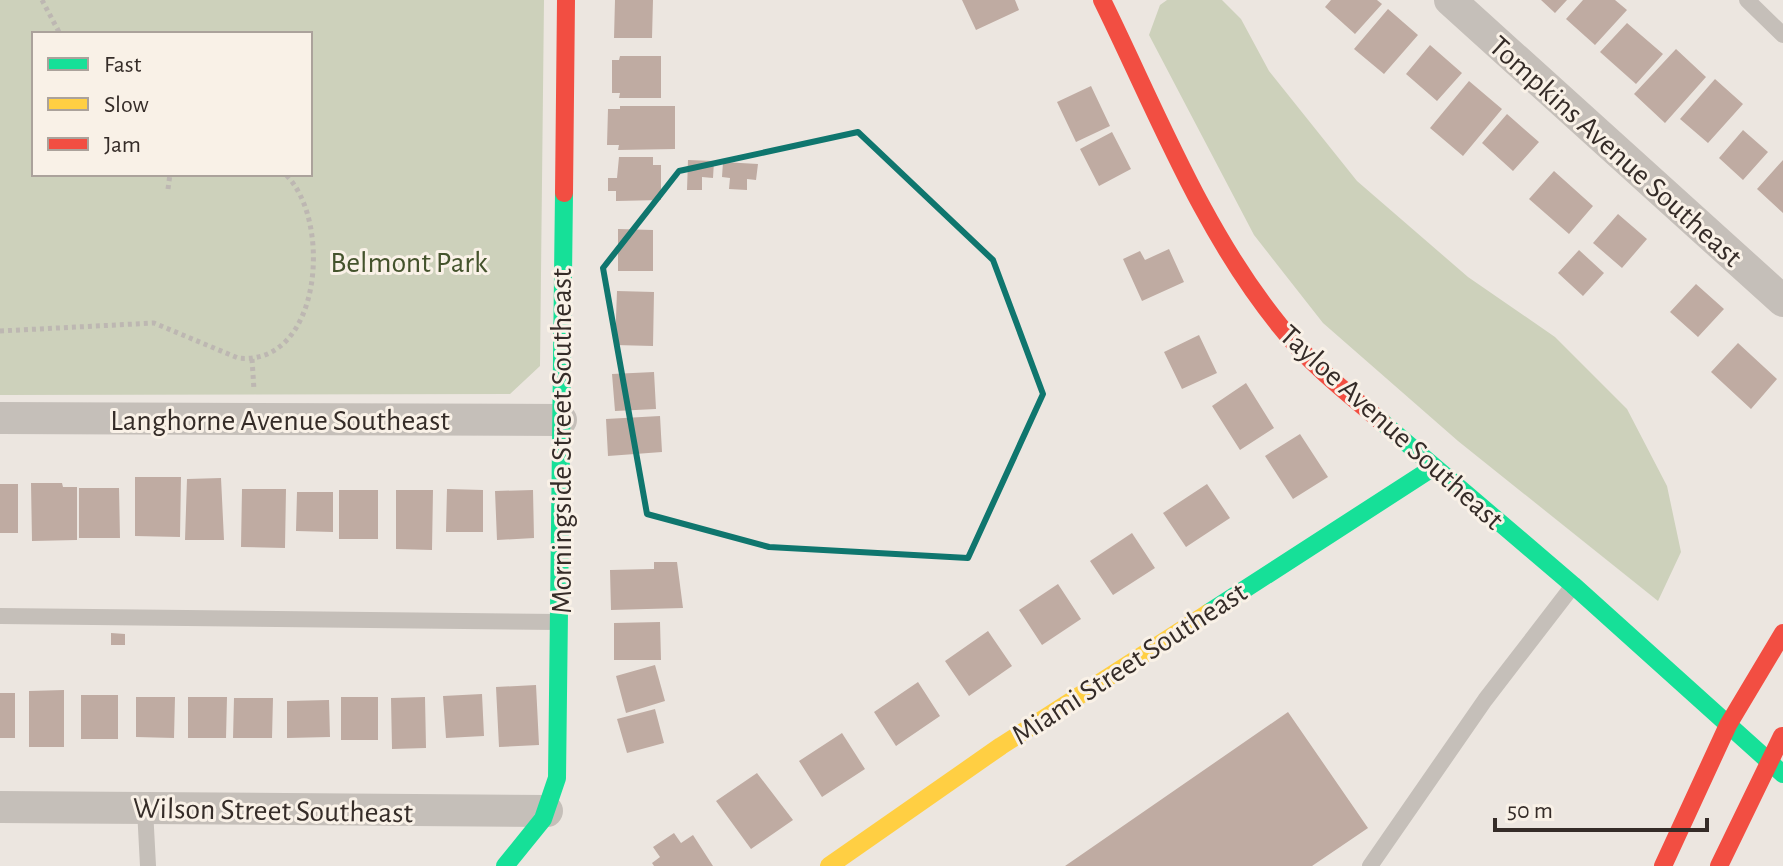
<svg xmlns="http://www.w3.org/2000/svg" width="1783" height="866" viewBox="0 0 1783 866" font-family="'Alegreya Sans',sans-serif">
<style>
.green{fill:#cdd1bb;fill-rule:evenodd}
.building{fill:#bfaba2}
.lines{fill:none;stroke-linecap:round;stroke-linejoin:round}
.path{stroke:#bdb7b2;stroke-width:5;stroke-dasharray:4 4;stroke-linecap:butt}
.lane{stroke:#c5bfb9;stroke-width:16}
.street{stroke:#c5bfb9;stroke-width:32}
.fast{stroke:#16e098;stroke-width:18}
.slow{stroke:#ffcf43;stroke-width:18}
.jam{stroke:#f24e42;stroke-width:18}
.marked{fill:none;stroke:#0f766e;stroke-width:6;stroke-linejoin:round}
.labels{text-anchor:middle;stroke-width:6;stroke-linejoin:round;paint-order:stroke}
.street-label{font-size:30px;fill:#352c28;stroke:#f9f1e7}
.park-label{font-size:30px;fill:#44532c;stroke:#f9f1e7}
</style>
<rect width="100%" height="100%" fill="#ece6e0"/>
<!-- green -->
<path class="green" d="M0 0H544L540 366 510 394 0 395ZM34 34H310V174H34Z
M1167 0H1222L1241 19 1269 71 1357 181 1468 277 1555 337 1627 409 1667 486 1681 552 1658 601 1458 441 1323 323 1254 235 1149 35 1160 5Z"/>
<!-- building -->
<path class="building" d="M615 0H653L652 38H614Z
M962 0H1015L1019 10 976 30Z
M1331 0H1377L1382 4 1355 34 1325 7Z
M1541 0H1567L1555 13Z
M1583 0H1615L1627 10 1595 45 1566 19Z
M1388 9 1418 35 1384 74 1354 49Z
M1627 23 1663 54 1636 84 1600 52Z
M1430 45 1462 73 1437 101 1406 74Z
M1676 49 1706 77 1665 123 1634 94Z
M620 56H661V98H619L620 93H612V60H619Z
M1715 79 1743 104 1708 143 1680 119Z
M1469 81 1502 109 1463 156 1430 128Z
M1091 86 1110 126 1076 142 1057 102Z
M620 106H675V149L618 150 619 145H607L608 109H620Z
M1507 114 1539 142 1513 171 1482 143Z
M1743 130 1768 152 1743 180 1719 158Z
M1112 132 1131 169 1099 186 1080 149Z
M619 157H653V165H661V200L616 201V191H608V178H617Z
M688 160 714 161 713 178 702 177V190H687Z
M1783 160V213L1757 189Z
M723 162 758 164 756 180 747 179V190L729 189 730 178 722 177Z
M1554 171 1593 206 1569 234 1529 199Z
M1618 214 1647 239 1622 268 1593 243Z
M618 229 653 230V271H618Z
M1169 249 1184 282 1142 301 1123 259 1140 251 1145 260Z
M1579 250 1604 273 1583 296 1558 273Z
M1696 284 1724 309 1698 337 1670 312Z
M617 291 654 292 653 346 615 345Z
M1199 335 1217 373 1182 389 1164 352Z
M1738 343 1777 379 1751 409 1711 372Z
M654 372 656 409 615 411 612 374Z
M1246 383 1274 428 1240 450 1212 406Z
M660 416 662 452 608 456 606 419Z
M1300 434 1328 477 1293 499 1265 456Z
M135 477H181L180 537 135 536Z
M221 478 224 540H185L187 479Z
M31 483H62L63 487H77V540L32 541Z
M0 484H18V533H0Z
M1207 484 1230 518 1186 547 1163 513Z
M79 488H119L120 538H79Z
M242 489H286L285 548 241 547Z
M447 489 483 490V532H446Z
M339 490H378V539H339Z
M396 490H433L432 550 396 549Z
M533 490 534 538 497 540 495 491Z
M297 492H333V532L296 531Z
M1132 533 1155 568 1113 595 1090 561Z
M654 562H677L683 608 611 610 610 570 654 569Z
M1058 584 1081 619 1042 645 1019 610Z
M660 622 661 660H614V623Z
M988 631 1012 666 969 696 945 661Z
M111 633 125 634V645H111Z
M655 665 665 701 626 713 616 676Z
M918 682 940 716 896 746 874 712Z
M536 685 539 745 499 747 496 687Z
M64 690V747H29V691Z
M0 693H15V738H0Z
M482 694 484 736 446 738 443 696Z
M81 695H118V739H81Z
M136 697H175L174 738 136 737Z
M188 697H227L226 738H188Z
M341 697H378V740H341Z
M425 697 426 748 392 749 391 698Z
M234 698H273L272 738H233Z
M329 700 330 737 287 738V701Z
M655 709 664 743 627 753 617 719Z
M1288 712 1368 828 1312 866H1065Z
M842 733 865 769 822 797 799 761Z
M757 773 793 820 751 849 716 801Z
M674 833 681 843 693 835 713 866H654L652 863 660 857 653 847Z"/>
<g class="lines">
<!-- path -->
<path class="path" d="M42 0 60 34
M168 189 170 174
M0 331 154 323 238 358C322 367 333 219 285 174
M252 359 254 390"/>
<!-- lane -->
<path class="lane" d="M1747 0 1783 35
M0 616 558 622
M145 809 148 866
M1370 866 1485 700 1572 587"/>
<!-- street -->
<path class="street" d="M1450 0 1783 301
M0 418 561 420
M0 807 547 811"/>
<!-- fast -->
<path class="fast" d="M1382 422 1573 585 1783 774
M1208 613 1434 467
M505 866 543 819 557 778 564 193"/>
<!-- slow -->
<path class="slow" d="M829 866 1001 746 1208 613"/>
<!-- jam -->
<path class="jam" d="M1102 0C1156 110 1202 230 1280 326 1309 363 1346 392 1382 422
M564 193 566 0
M1663 866 1728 725 1783 633
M1719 866 1782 736"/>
</g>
<!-- marked area -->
<path class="marked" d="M858 132 993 260 1043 394 968 558 769 547 647 514 603 268 679 171Z"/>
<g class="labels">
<!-- street labels -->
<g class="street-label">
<text transform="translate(1616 151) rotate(42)" y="10">Tompkins Avenue Southeast</text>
<text x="280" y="430">Langhorne Avenue Southeast</text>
<text transform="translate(1392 427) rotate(42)" y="10">Tayloe Avenue Southeast</text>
<text transform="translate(561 441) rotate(-90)" y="10">Morningside Street Southeast</text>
<text transform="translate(1129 663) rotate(-33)" y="10">Miami Street Southeast</text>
<text transform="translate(273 810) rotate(1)" y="10">Wilson Street Southeast</text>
</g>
<!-- park labels -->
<g class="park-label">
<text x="409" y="272">Belmont Park</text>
</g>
</g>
<!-- legend -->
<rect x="32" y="32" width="280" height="144" fill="#f9f1e7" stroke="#aba29b" stroke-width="2"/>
<rect x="48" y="58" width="40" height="12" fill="#16e098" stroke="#aba29b" stroke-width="2"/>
<text x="104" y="72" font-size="24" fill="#352c28">Fast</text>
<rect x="48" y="98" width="40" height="12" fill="#ffcf43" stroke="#aba29b" stroke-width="2"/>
<text x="104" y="112" font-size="24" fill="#352c28">Slow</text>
<rect x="48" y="138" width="40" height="12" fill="#f24e42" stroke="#aba29b" stroke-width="2"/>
<text x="104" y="152" font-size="24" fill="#352c28">Jam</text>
<!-- scale -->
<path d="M1495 818v12h212v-12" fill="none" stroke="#352c28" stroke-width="4"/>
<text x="1507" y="818" font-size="24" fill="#352c28" stroke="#f9f1e7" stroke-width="6" paint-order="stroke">50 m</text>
</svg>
